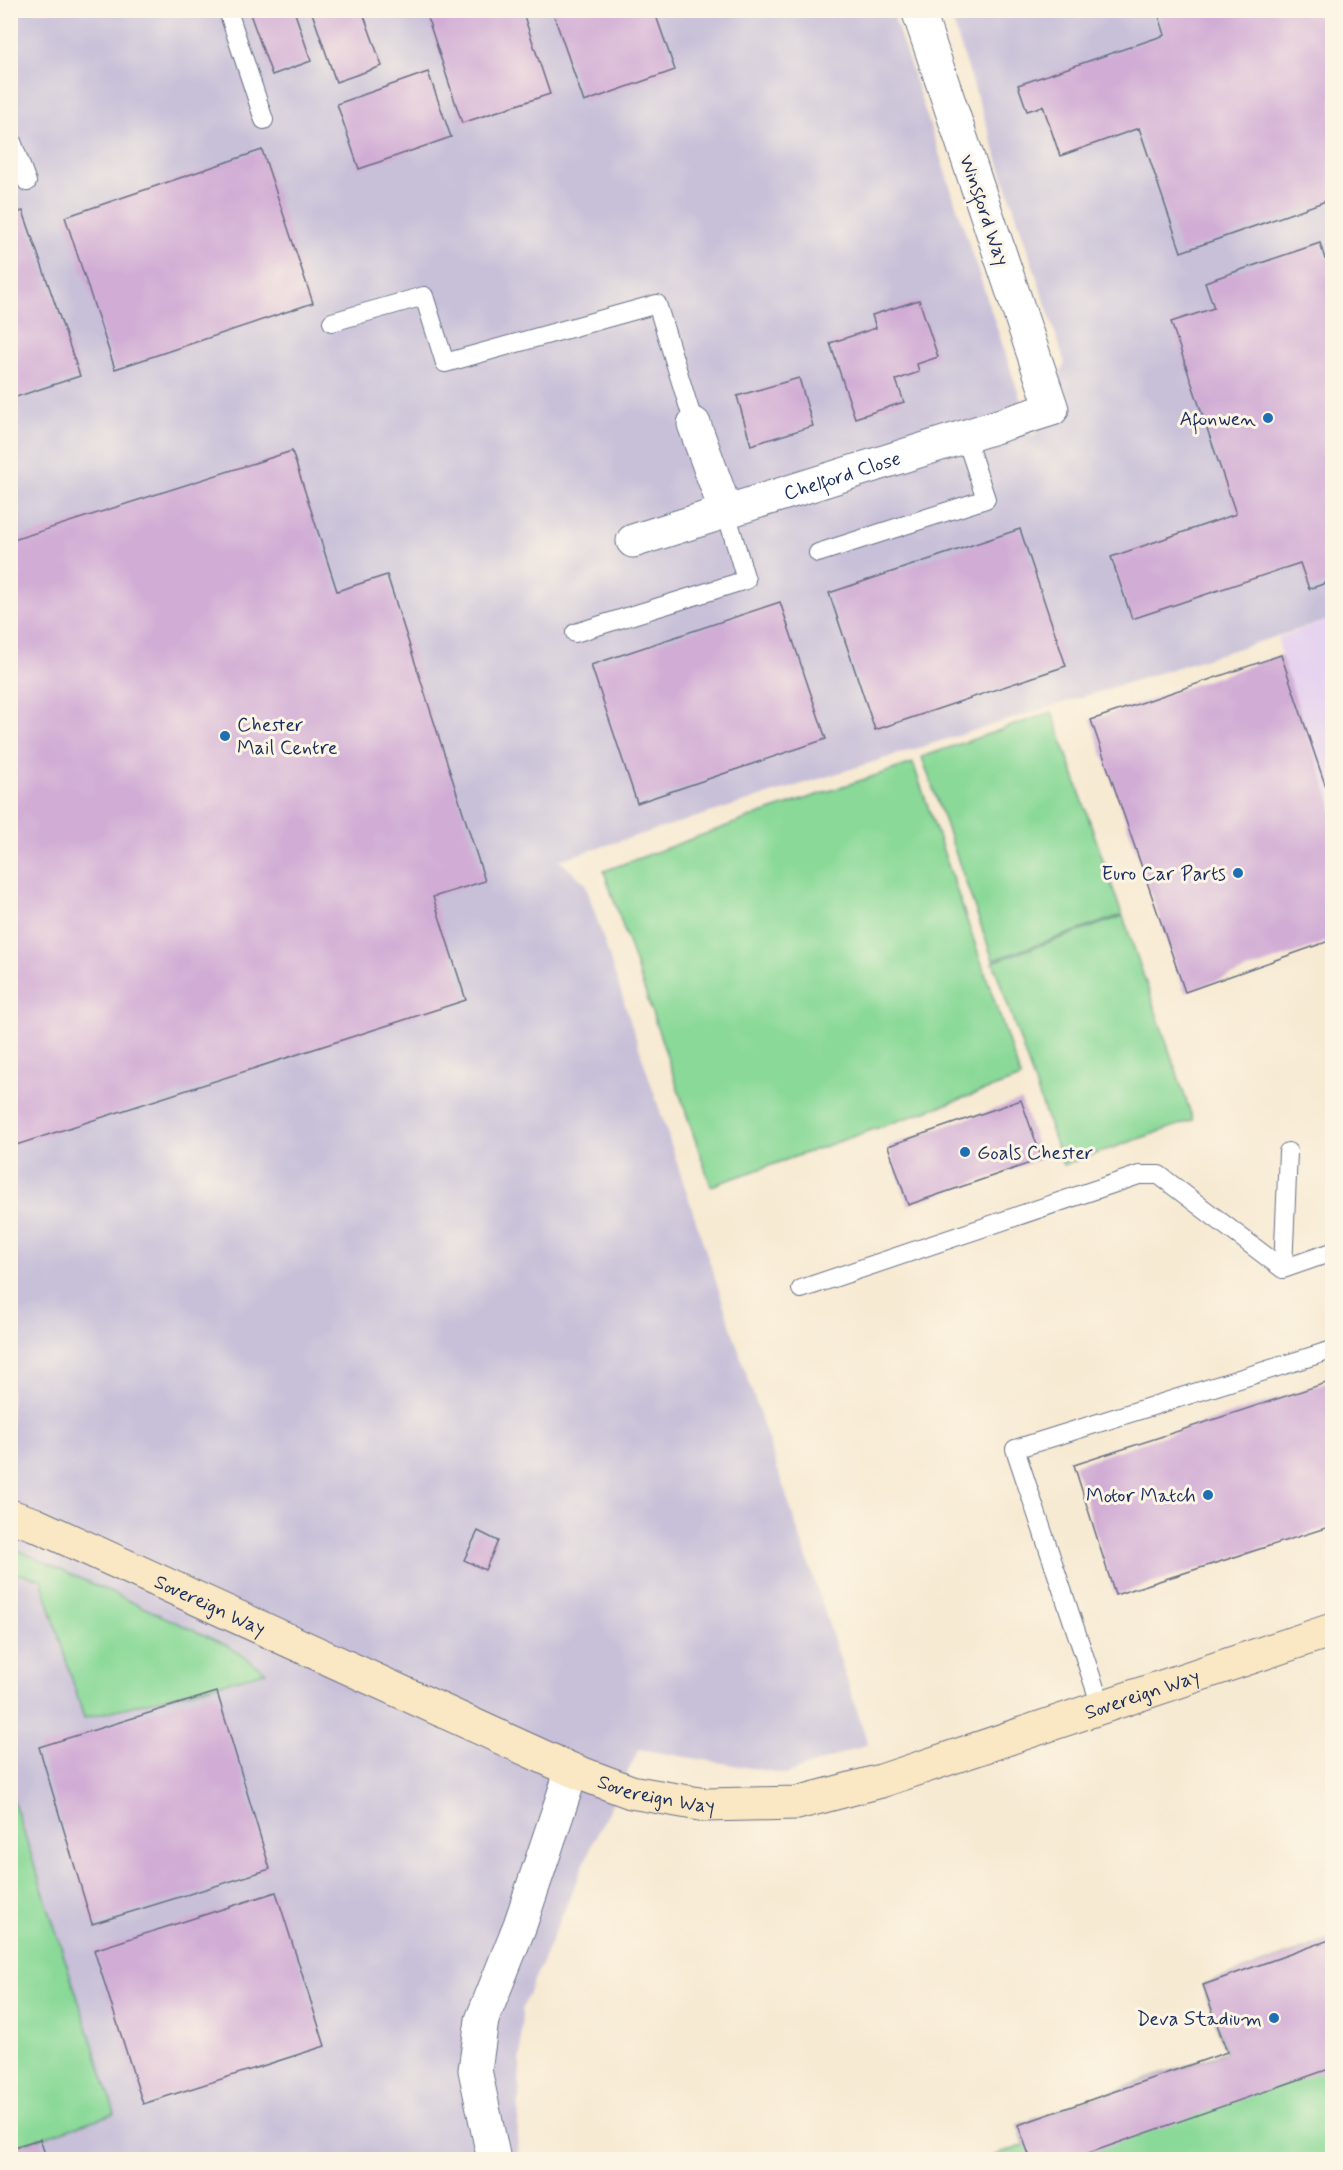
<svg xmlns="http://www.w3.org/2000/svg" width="1343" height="2170" viewBox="0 0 1343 2170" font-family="Mynerve,sans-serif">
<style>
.built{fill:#e6d3f0}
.industrial{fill:#c8c0d8}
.green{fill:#8ad998;stroke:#52847b;stroke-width:1.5}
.building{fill:#d1add5}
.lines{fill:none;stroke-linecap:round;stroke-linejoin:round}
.lane-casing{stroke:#687087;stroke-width:20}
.street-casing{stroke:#687087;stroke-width:35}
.secondary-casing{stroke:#687087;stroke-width:35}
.lane{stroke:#fff;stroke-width:18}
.street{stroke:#fff;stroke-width:33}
.secondary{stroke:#fae7c3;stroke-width:33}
.poi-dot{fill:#1f6fb2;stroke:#fcf5e5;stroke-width:2}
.labels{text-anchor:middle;stroke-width:6;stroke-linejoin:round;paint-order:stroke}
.street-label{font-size:20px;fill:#1b2f5e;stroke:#fcf5e5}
.poi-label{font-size:20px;fill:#1b2f5e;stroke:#fcf5e5;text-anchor:end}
</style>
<rect width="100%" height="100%" fill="#fcf5e5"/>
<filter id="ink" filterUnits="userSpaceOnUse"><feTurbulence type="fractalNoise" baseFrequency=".0167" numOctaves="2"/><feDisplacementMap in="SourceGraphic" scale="12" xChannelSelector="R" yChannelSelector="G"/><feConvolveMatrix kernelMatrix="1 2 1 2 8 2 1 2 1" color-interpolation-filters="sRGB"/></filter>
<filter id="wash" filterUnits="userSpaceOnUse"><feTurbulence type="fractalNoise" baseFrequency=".008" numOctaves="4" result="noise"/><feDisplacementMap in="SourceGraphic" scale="24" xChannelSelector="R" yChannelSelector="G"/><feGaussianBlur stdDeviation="1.35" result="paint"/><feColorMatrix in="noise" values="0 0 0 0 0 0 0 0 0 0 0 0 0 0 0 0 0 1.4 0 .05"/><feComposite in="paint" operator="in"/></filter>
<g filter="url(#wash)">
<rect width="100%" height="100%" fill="#f7ead3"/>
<!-- built -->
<path class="built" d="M1332 619V805L1281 655 1278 638Z"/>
<!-- industrial -->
<path class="industrial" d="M11 11H892L1033 437 1065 363 949 11H1332V619L559 860 585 883 868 1744 787 1774 639 1749 595 1838 522 2009 517 2155 519 2159 11 2160Z"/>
<!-- green -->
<path class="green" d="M1052 712 1122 915 993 960 922 757Z
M913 763 1021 1078 711 1186 604 871 757 815Z
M1123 916 1193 1120 1063 1165 993 962Z
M11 1547 228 1646 266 1672 84 1718 41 1579 11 1572Z
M11 1793 115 2113 11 2148H10Z
M1332 1939V2159L982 2160 1025 2145 1018 2125 1226 2052 1203 1985Z"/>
<g id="blocks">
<!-- building -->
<path class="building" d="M259 10H294L311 61 272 75 250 14Z
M311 10H362L382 66 336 82Z
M425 10H522L550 94 462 123Z
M552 10H654L675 70 584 102Z
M1157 10H1332V199L1181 252 1139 128 1060 156 1043 106 1027 111 1018 85 1165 35Z
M428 72 451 137 359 169 337 104Z
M262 150 313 303 115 369 65 217Z
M23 211 80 376 10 399V215Z
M1320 243 1325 259 1332 256V581L1309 589 1300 563 1132 619 1111 557 1236 514 1171 322 1214 308 1205 282Z
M919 300 938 357 917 364 919 372 896 380 904 402 855 418 830 343 876 328 872 315Z
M799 378 813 426 751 445 737 396Z
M292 451 337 591 387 575 485 881 433 897 466 1000 10 1147V541Z
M1020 529 1066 666 875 730 829 593Z
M780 602 826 739 637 803 591 665Z
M1281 655 1332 805V940L1185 992 1091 720Z
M1021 1100 1042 1159 908 1205 888 1146Z
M1332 1381V1526L1115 1595 1074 1465Z
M478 1531 498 1541 485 1570 464 1560Z
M217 1692 270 1869 92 1924 39 1747Z
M276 1892 325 2046 143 2104 94 1950Z
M1332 1939V2068L1069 2160H1031L1018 2125 1227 2052 1203 1985Z
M40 2139 47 2160H10V2148Z"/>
</g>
</g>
<g filter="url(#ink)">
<use href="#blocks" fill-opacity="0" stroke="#687087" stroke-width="1.5"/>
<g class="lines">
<defs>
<path id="lane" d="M229 14 264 120
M10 136 27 182
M332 322 424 296 445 363 657 304 694 424
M818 553 986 499 965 436
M575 633 746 580 726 512
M1283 1269 1288 1152
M1283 1269 1332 1252
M801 1289 1139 1175H1159L1283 1269
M1101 1706 1015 1449 1332 1350"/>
<g id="street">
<path d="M694 424 726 512"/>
<path id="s1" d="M633 541 1052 409 918 10"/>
<path d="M494 2160 475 2070 482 2020 520 1925 572 1770"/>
</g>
<g id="secondary">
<path id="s2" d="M10 1516 34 1524 572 1770 631 1792 705 1805 797 1803 881 1781 1332 1630"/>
</g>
</defs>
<!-- lane casing -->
<use href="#lane" class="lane-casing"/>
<!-- street casing -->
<use href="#street" class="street-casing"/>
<!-- secondary casing -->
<use href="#secondary" class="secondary-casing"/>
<!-- lane -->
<use href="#lane" class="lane"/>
<!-- street -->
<use href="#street" class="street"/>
<!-- secondary -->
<use href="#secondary" class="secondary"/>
</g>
</g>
<!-- markers -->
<g class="poi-dot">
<circle cx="1268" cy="418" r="6"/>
<circle cx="225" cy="736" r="6"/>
<circle cx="1238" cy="873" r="6"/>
<circle cx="965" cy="1152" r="6"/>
<circle cx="1208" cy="1495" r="6"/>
<circle cx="1274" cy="2018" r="6"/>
</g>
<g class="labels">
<!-- street labels -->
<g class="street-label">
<text transform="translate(985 210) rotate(71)" y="7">Winsford Way</text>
<text dy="7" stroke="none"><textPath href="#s1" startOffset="219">Chelford Close</textPath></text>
<text dy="7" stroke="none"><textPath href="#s2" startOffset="219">Sovereign Way</textPath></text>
<text dy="7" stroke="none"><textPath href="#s2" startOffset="1209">Sovereign Way</textPath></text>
<text dy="7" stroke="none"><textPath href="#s2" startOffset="705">Sovereign Way</textPath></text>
</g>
<!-- poi labels -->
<g class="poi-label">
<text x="1256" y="425">Afonwen</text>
<text x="237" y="731" text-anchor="start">Chester<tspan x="237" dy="23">Mail Centre</tspan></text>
<text x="1226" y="880">Euro Car Parts</text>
<text x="977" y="1159" text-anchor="start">Goals Chester</text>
<text x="1196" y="1502">Motor Match</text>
<text x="1262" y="2025">Deva Stadium</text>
</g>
</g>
<!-- margin -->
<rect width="1343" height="2170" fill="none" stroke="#fcf5e5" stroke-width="36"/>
</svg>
